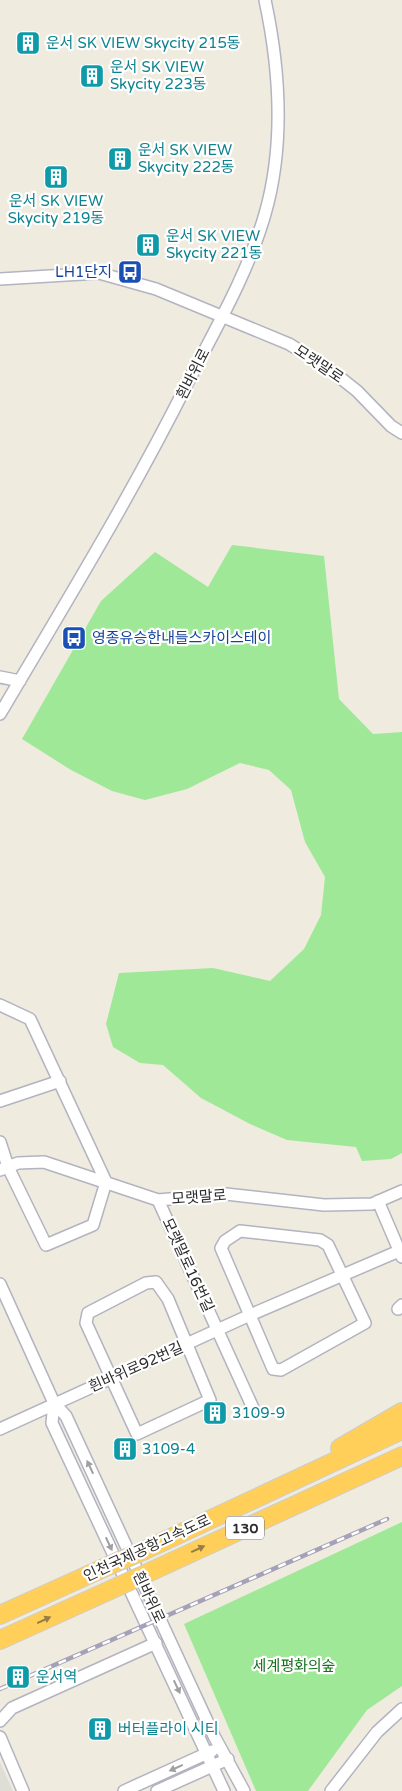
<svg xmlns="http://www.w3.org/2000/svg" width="402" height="1791" viewBox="0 0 402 1791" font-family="'Varela Round','Noto Sans KR',sans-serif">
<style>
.green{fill:#9ee898}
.plaza{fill:#dfded6}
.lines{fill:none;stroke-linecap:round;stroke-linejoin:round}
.minor-casing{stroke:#b3b3c1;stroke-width:14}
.highway-casing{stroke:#cdcdcd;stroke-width:20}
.minor{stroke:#fff;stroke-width:11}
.highway{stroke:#ffcf5a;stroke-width:18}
.rail-casing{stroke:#a4a1b8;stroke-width:4.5}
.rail{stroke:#fff;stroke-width:2.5;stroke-dasharray:8;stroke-linecap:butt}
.highway-bridge-casing{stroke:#cdcdcd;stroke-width:20;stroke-linecap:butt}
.highway-bridge{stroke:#ffcf5a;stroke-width:18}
.oneway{fill:#a0a0a0}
.oneway2{fill:#967e44}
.labels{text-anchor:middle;stroke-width:4.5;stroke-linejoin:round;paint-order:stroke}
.shield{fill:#fff;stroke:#6c6c6c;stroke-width:1}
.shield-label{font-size:14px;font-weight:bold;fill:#2d2d2d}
.culture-label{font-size:15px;fill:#0d838f;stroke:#fff;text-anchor:start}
.transit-label{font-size:15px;fill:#164399;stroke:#fff;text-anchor:end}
.street-label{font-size:15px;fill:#2d2d2d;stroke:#fff}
.park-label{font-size:15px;fill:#16711c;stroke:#fff}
</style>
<rect width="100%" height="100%" fill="#efecdf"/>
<!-- green -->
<path class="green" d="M232 545 324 556 339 699 373 734 402 732V1153L391 1159 362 1161 356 1147 287 1140 250 1124 201 1098 163 1065 140 1063 113 1047 106 1024 119 973 213 968 270 981 304 949 321 915 325 877 305 842 291 790 269 770 240 763 187 789 145 800 112 791 71 770 22 739 101 601 155 552 208 587Z
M402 1522V1686L367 1710 308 1791H256L184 1624Z"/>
<!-- plaza -->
<path class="plaza" d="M0 1762 13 1791H0Z"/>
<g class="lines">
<defs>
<path id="minor" d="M0 279 99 273 156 289 289 344 328 368 357 391 391 426 402 433
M0 677 20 681
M0 714C65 604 131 496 188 382 216 328 248 273 265 214 285 144 280 70 265 0
M0 1005 30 1019 106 1182 93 1225 46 1245 8 1167 0 1142
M0 1101 60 1081
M0 1170 18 1163 44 1162 158 1200 226 1194 324 1205 372 1204 402 1191
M158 1200 253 1408
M378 1201 402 1257
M240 1231 320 1240 328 1245 365 1323 281 1370 273 1369 221 1248 225 1241Z
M156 1282 168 1299 210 1400 137 1434 86 1323 88 1313 146 1283Z
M0 1284 54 1403 66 1416 214 1736 244 1791
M398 1309 402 1305
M54 1403 52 1423 224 1791
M0 1429 250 1315 399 1251
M0 1721 12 1708 156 1643
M0 1737 23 1791
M124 1791 212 1751
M157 1791 228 1759
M331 1791 377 1732 402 1709"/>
<path id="highway" d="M340 1448 402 1412
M145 1550 402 1430
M154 1570 402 1456
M0 1615 108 1566
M0 1640 117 1587"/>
</defs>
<!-- minor casing -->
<use href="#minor" class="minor-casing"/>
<!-- highway casing -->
<use href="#highway" class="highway-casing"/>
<!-- minor -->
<use href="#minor" class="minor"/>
<!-- highway -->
<use href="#highway" class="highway"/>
<defs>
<path id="rail" d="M0 1689 387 1519"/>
</defs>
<!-- rail casing -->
<use href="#rail" class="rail-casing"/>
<!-- rail -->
<use href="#rail" class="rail"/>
<defs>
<path id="highway-bridge" d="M108 1566 145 1550
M117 1587 154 1570"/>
</defs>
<!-- highway-bridge casing -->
<use href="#highway-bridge" class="highway-bridge-casing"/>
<!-- highway-bridge -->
<use href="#highway-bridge" class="highway-bridge"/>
</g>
<!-- one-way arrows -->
<defs><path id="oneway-solid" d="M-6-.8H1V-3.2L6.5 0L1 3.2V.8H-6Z" transform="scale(1.25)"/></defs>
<g class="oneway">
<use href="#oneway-solid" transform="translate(90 1467) rotate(-115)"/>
<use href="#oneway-solid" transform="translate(109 1544) rotate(65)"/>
<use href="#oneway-solid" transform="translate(177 1687) rotate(65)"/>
<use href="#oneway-solid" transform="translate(176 1768) rotate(156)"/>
</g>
<g class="oneway2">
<use href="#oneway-solid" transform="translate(198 1549) rotate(-25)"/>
<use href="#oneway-solid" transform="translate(44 1620) rotate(-25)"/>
</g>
<!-- icons -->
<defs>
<symbol id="building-square" viewBox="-11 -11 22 22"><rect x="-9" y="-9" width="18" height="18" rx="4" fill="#0f9aa8" stroke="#fff"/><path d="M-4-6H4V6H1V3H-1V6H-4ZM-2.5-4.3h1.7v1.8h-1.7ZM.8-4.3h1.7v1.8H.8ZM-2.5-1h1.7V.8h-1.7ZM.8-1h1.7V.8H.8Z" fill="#fff"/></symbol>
<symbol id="bus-square" viewBox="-11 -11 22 22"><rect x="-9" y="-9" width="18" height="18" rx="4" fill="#1a4fb4" stroke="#fff"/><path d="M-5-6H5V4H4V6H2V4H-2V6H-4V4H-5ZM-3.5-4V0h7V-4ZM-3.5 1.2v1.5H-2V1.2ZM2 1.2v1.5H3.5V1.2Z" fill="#fff"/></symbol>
</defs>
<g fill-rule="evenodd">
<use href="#building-square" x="14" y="29" width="28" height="28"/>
<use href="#building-square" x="78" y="62" width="28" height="28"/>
<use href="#building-square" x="106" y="145" width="28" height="28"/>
<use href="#building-square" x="42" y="163" width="28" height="28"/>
<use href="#building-square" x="134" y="231" width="28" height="28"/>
<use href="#bus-square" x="116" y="258" width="28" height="28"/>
<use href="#bus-square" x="60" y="624" width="28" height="28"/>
<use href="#building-square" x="201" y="1399" width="28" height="28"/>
<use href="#building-square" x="111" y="1435" width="28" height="28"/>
<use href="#building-square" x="4" y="1663" width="28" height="28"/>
<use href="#building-square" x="86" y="1715" width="28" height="28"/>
</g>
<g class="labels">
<!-- shield labels -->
<rect class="shield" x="226" y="1516.5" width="38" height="23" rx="4"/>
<g class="shield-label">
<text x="245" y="1533">130</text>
</g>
<!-- culture labels -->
<g class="culture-label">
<text x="46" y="48">운서 SK VIEW Skycity 215동</text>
<text x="110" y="72">운서 SK VIEW<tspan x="110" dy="17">Skycity 223동</tspan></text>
<text x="138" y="155">운서 SK VIEW<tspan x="138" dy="17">Skycity 222동</tspan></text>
<text x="56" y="206" text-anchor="middle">운서 SK VIEW<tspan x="56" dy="17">Skycity 219동</tspan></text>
<text x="166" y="241">운서 SK VIEW<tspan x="166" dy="17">Skycity 221동</tspan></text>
<text x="232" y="1418">3109-9</text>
<text x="142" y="1454">3109-4</text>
<text x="36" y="1682">운서역</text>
<text x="118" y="1734">버터플라이 시티</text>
</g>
<!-- transit labels -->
<g class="transit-label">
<text x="112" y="277">LH1단지</text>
<text x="92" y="643" text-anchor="start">영종유승한내들스카이스테이</text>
</g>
<!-- street labels -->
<g class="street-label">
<text transform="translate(319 364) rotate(34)" y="5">모랫말로</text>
<text transform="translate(193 374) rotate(-63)" y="5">흰바위로</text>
<text transform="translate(199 1197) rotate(-4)" y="5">모랫말로</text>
<text transform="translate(188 1265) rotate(65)" y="5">모랫말로16번길</text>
<text transform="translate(136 1367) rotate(-24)" y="5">흰바위로92번길</text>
<text transform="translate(147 1548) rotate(-25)" y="5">인천국제공항고속도로</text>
<text transform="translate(149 1597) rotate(65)" y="5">흰바위로</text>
</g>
<!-- park labels -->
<g class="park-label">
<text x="294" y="1671">세계평화의숲</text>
</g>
</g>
</svg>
